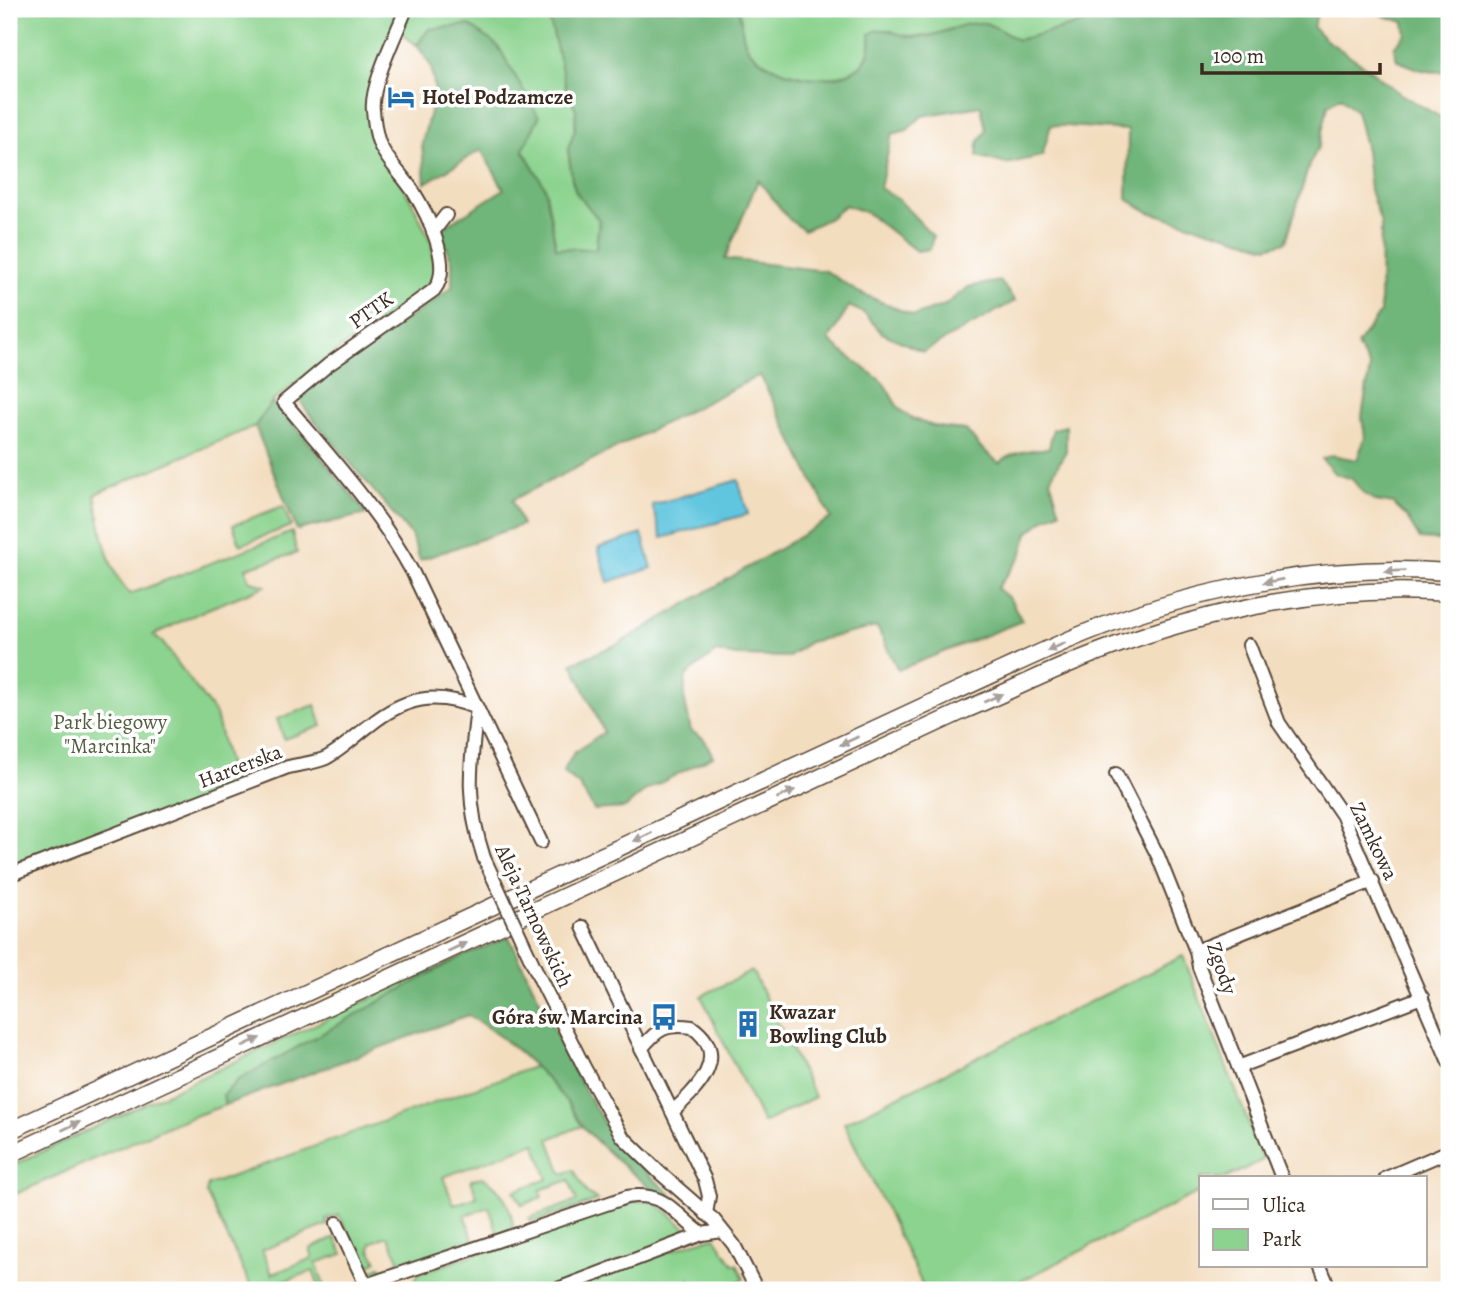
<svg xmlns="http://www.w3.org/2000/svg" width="1458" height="1299" viewBox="0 0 1458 1299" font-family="Alegreya,serif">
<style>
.green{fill:#8bd38e;stroke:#637e56;stroke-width:2}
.forest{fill:#70b579;stroke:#56704c;stroke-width:2}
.water{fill:#61c6df;stroke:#4e787e;stroke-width:2}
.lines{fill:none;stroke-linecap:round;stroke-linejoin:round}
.minor-casing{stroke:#574536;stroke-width:16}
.major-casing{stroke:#574536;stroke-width:19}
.minor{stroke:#fff;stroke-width:12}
.major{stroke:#fff;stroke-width:16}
.minor-bridge-casing{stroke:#574536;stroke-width:16;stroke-linecap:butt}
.minor-bridge{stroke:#fff;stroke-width:12}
.oneway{fill:#a79f9a}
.labels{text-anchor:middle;stroke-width:7;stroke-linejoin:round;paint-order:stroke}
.poi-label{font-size:21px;font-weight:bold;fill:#3b2a1e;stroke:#fff;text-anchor:start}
.street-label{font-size:21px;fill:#3b2a1e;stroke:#fff}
.park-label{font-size:21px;fill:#535d40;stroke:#fff}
</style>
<rect width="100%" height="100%" fill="#fff"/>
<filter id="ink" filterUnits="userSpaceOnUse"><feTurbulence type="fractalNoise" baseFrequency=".0143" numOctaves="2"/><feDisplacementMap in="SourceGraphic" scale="14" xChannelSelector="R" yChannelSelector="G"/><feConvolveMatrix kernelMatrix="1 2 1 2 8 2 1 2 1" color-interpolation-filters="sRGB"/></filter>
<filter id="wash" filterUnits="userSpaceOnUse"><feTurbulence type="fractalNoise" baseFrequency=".00686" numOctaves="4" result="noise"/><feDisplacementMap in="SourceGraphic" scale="28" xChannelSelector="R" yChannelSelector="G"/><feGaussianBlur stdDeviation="1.57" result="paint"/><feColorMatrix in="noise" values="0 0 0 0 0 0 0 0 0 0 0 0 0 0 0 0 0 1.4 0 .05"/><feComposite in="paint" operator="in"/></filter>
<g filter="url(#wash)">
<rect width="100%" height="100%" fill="#f3ddbf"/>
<!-- green -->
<path class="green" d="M9 9H404L379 74 373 139 412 202 432 244 434 277 413 299 341 348 272 402 255 426 95 494C100 525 107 572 130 594L292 532 297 553 246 568 249 580 265 586 205 610 153 635 162 642 216 715 227 760 237 788 9 875Z
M406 9H545L552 28 568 95 576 109 575 129 568 149 572 179 576 192 599 219 596 249H556L545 187 523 150 429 29 417 45 398 31Z
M738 9H1121L1112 19 1091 21 1018 40 986 23 951 29 927 37 899 35 889 30 870 34C878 98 769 83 747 46 740 35 743 21 738 9Z
M283 506 291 526 240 545 233 525Z
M315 705 322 726 284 739 277 719Z
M462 956 238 1080 223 1095 225 1105 175 1123 9 1197V1167Z
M1183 956 1263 1160 1226 1178H1201V1191L1003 1290H925L844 1123Z
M752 971 815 1097 763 1123 701 996Z
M536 1066 568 1103 582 1126 549 1139 562 1174 574 1170 586 1192 598 1200 531 1223 529 1218 577 1201 569 1180 540 1190 542 1197 522 1205 514 1191 548 1179 535 1143 443 1177 454 1205 477 1197 471 1180 482 1177C501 1186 512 1208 513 1228L498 1234 489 1207 465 1215 474 1243 373 1278 370 1272 380 1267 383 1270 400 1261 388 1237H384L371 1243 370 1250 377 1261 367 1267 339 1215 326 1219 328 1225 262 1250 272 1274 313 1258 310 1249 335 1237 343 1254 316 1263 326 1290H320L313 1271 273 1285 275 1290H253L206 1193 208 1185Z
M669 1193 703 1222 709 1231 662 1196Z
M654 1201 690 1231 689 1235 547 1290H411L418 1274 622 1202Z
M715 1237 733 1264H737L744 1279 723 1290H697L690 1279 673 1290H565L695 1242Z"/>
<!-- forest -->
<path class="forest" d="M545 9H738C743 21 740 35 747 46 769 83 878 98 870 34 885 23 898 37 916 37 939 38 961 21 984 23 996 25 1007 36 1018 40L1091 21 1112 19 1121 9H1319L1313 27 1326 40 1364 65 1399 93 1449 122V541L1420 539 1406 516 1393 504 1376 501 1364 494 1352 479 1334 473 1322 459 1332 455 1357 460 1365 437 1362 417 1370 368 1357 345 1380 313 1381 223 1370 190 1366 150 1356 111 1341 97 1328 105 1319 146 1309 165 1286 242 1267 247 1149 212 1127 199 1128 130 1051 125 1042 156 1006 164 977 156 978 143 986 130 981 106 922 116 907 130 892 134 880 188 899 200 933 236 930 249 916 251 867 213 845 205 830 218 804 230 789 219 758 180 725 259 826 271 858 292 914 316 945 305 968 287 1000 281 1015 301 923 352 882 333 864 313 849 306 829 340C845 356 864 367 881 381 889 388 891 399 899 408 914 425 945 429 966 430L979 446 999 463C1013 451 1030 450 1049 448L1053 429 1066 426V451L1050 479 1060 512 1046 518 1028 533 1021 556 997 588 1010 599 1022 621 898 670 877 627 809 642 789 657 736 656 716 652 686 676 684 697 691 731 704 739 713 756 646 790 625 808 594 810 579 785 563 772 574 753 604 732 572 663 618 644 831 518 760 375 512 500 522 525 420 560 411 535 309 414 297 396C347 356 402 325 452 287V262L440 230 504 189 481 150 425 183 422 143 435 92 431 66 417 45 429 29 469 25 498 46 539 117 523 150 545 187 556 248 596 249 599 220 576 192 572 179 568 149 575 129 576 109 568 96 552 29Z
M1375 9H1449V71C1429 74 1415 69 1397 60L1394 47 1406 34 1404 22 1384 16Z
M272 402 300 431 367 514 297 530 255 426Z
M509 937 575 1073 605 1125 625 1152 669 1193 667 1196H662C634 1176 607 1153 584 1128 577 1120 573 1109 566 1101 538 1066 506 1038 468 1015L225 1105 223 1095 238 1080 462 956Z"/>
<!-- water -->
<path class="water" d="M738 480 748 514 662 538 652 505Z
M642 534 652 568 608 582 598 548Z"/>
</g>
<g filter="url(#ink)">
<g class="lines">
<defs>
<path id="minor" d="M406 9C397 33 370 86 373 110 374 121 376 138 381 147 389 163 403 176 413 191 427 213 454 267 434 290L328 365 284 402C330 457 379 510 413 573L541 842
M433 232 446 215
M1249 645 1279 723 1343 816 1449 1062
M477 708C470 768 465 800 484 858
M1116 774 1158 856 1196 951 1199 967 1282 1178
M9 875 288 767C300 764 315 763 326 758 343 749 355 736 370 725 405 697 435 691 477 708
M583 927 705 1180 709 1196 706 1214
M1196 951 1373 881
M540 979 584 1067 622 1136 660 1173 714 1220 734 1245 757 1290
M641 1049C657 1029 666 1023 692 1027 732 1056 697 1089 672 1112
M1238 1067 1422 997
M1386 1178 1449 1151
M337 1223 366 1285 627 1197C666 1191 674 1214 702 1234
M1320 1266 1330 1290
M353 1290 366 1285
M555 1290 702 1234 722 1231"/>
<path id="major" d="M9 1131 954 692C1001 671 1047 648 1095 629 1205 586 1331 563 1449 572
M9 1155 965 710C1010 691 1055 668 1101 651 1210 609 1332 584 1449 593"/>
</defs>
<!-- minor casing -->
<use href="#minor" class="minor-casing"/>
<!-- major casing -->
<use href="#major" class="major-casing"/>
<!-- minor -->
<use href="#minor" class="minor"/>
<!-- major -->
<use href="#major" class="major"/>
<defs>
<path id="minor-bridge" d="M484 858 540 979"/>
</defs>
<!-- minor-bridge casing -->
<use href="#minor-bridge" class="minor-bridge-casing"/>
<!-- minor-bridge -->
<use href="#minor-bridge" class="minor-bridge"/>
</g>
<!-- one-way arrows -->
<defs><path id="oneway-solid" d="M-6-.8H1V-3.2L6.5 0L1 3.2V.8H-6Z" transform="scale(1.75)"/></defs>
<g class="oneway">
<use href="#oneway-solid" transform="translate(1395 571) rotate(178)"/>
<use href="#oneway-solid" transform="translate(1273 581) rotate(170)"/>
<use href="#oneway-solid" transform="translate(1056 647) rotate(156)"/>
<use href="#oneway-solid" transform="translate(993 698) rotate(-24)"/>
<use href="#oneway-solid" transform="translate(849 741) rotate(155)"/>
<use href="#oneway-solid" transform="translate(786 794) rotate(-25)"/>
<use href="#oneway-solid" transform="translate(643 837) rotate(155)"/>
<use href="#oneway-solid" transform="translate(457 947) rotate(-25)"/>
<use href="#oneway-solid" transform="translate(251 1042) rotate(-25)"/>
<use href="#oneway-solid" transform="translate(71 1126) rotate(-25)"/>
</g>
</g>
<!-- icons -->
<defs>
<symbol id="hotel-bare" viewBox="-9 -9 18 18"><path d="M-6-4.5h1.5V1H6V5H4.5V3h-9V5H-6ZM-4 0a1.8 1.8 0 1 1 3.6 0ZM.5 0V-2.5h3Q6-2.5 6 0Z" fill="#1f6fb2" stroke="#fff" stroke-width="2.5" paint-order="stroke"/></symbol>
<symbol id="bus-bare" viewBox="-9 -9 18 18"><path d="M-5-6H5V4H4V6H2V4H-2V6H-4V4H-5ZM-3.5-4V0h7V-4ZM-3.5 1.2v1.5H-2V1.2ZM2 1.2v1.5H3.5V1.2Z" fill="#1f6fb2" stroke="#fff" stroke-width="2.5" paint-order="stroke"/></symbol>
<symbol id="building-bare" viewBox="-9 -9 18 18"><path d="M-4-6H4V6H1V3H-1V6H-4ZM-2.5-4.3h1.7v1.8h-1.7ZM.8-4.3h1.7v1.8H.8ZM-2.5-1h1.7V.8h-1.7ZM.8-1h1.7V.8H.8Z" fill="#1f6fb2" stroke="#fff" stroke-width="2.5" paint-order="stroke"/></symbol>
</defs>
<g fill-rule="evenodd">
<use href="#hotel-bare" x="382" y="78" width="38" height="38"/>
<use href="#bus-bare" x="645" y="998" width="38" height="38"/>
<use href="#building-bare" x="729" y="1005" width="38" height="38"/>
</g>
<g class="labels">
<!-- poi labels -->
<g class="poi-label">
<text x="422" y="104">Hotel Podzamcze</text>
<text x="769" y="1019">Kwazar<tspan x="769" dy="24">Bowling Club</tspan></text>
<text x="643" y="1024" text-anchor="end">Góra św. Marcina</text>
</g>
<!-- street labels -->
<g class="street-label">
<text transform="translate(371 310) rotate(-35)" y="7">PTTK</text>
<text transform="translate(240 766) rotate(-21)" y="7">Harcerska</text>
<text transform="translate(1374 841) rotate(64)" y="7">Zamkowa</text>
<text transform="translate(534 916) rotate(65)" y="7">Aleja Tarnowskich</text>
<text transform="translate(1222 968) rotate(71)" y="7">Zgody</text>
</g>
<!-- park labels -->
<g class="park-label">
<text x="110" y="729">Park biegowy<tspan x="110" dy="24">"Marcinka"</tspan></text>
</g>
</g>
<!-- margin -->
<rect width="1458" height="1299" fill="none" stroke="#fff" stroke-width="35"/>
<!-- legend -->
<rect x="1199" y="1176" width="228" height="91" fill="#ffffff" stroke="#b1aaa5" stroke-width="2"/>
<rect x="1213" y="1199" width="35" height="10" fill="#ffffff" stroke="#b1aaa5" stroke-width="2"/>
<text x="1262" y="1212" font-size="21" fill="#3b2a1e">Ulica</text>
<rect x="1213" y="1229" width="35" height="21" fill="#8bd38e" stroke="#b1aaa5" stroke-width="2"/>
<text x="1262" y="1246" font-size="21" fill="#3b2a1e">Park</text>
<!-- scale -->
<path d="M1202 63v10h178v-10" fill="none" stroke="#3b2a1e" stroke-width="3.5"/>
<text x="1213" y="63" font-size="21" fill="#3b2a1e" stroke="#ffffff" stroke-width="5" paint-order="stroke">100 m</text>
</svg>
